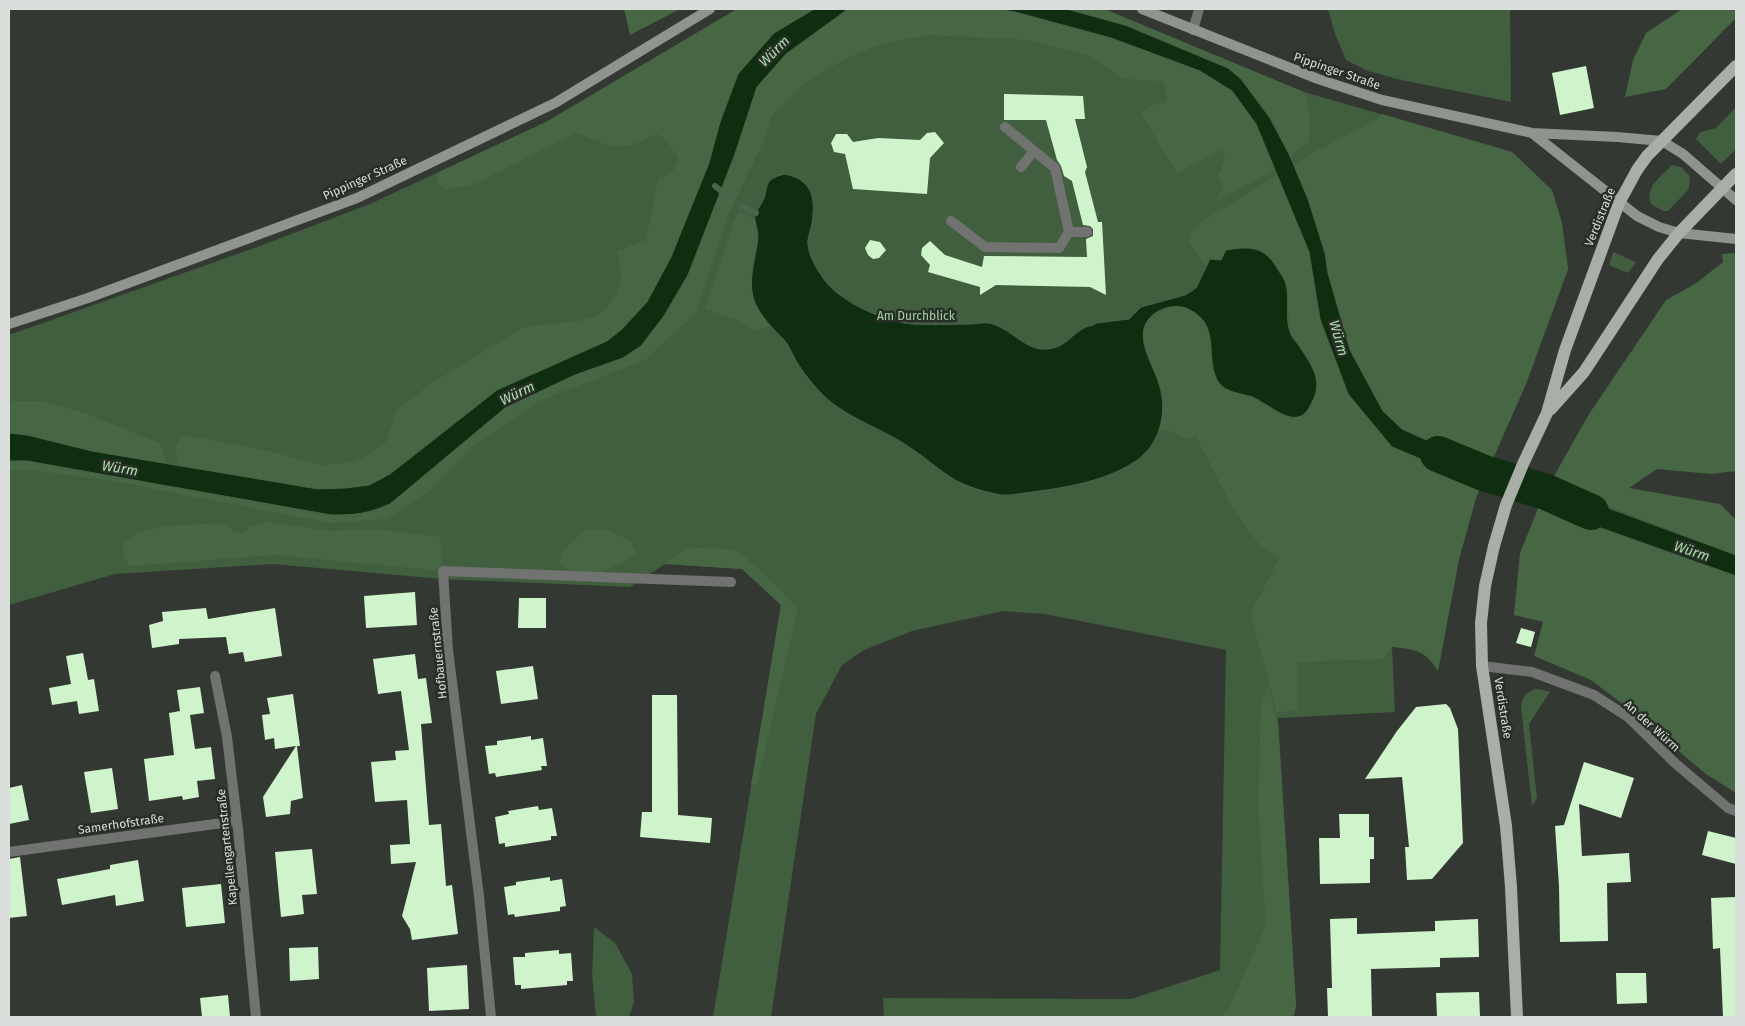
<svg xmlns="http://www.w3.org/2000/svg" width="1745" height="1026" viewBox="0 0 1745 1026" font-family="'Fira Sans',sans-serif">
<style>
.green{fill:#415e3f}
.forest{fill:#466644}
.water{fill:#0f2e0f;stroke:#4c634c}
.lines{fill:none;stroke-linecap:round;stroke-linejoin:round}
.stream{stroke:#4c634c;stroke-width:6}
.river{stroke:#0f2e0f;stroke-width:36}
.building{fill:#cff4cc}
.pedestrian{stroke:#707370;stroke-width:10}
.minor{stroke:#707370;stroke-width:10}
.secondary{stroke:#90948f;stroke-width:10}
.primary{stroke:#a8aea8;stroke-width:12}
.labels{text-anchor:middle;stroke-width:5;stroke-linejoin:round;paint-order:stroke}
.street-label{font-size:12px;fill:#dbdfdb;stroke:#292e28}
.park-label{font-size:12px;fill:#a1d69d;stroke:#292e28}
.water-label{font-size:14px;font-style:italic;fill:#aae0a7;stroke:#292e28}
</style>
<rect width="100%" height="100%" fill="#333832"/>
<!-- green -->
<path class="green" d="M737 9H1104L1304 92 1512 152 1552 190 1562 223 1568 269 1526 384 1475 500 1459 559 1438 671C1425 650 1415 649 1392 647L1395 712 1278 718 1296 1005 1294 1015 1288 1017H884L883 998 1131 999 1220 970 1226 650 1045 614 1003 611 912 631 864 650 842 665 816 714 771 1017H713L781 605 742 569 665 564 630 587 442 579 273 564 115 574 9 605V335L257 247 370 204 546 122Z
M1328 9H1510L1511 102 1401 80 1368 71 1346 60 1335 34Z
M1736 107V149L1721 164 1696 139 1700 132 1716 128Z
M1672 165 1681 167 1690 176 1689 189 1668 211H1663L1651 204C1645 186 1660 178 1672 165Z
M1613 252 1636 262 1628 273 1609 265Z
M1535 689H1540L1550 692 1529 724 1537 798 1532 806 1521 707C1522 697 1526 693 1535 689Z
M594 927 615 943 632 974 634 1002 629 1017H596L592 975Z"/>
<!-- forest -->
<path class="forest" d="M624 9H680L630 35Z
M737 9H814L774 33 720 122 709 163 671 257 647 302 622 329 607 341 497 390 390 474 369 485 346 488 318 489 179 465 175 447 183 435 265 450 322 465 355 462 386 442 397 410 430 384 524 327 580 321 596 316 608 306 618 293 621 277 618 251 645 240 652 214 658 179 673 171 679 158 665 139 657 134 633 145 610 146 576 133 477 183 448 190C439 185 436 183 437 173L546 122Z
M848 9H998L1014 12 1111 38 1200 71 1232 91 1256 124 1275 170 1216 201 1223 186 1217 177 1225 160 1223 149 1177 173 1141 113 1149 106 1167 102 1164 82 1148 80 1140 81 1121 77 1087 55 1026 40 929 35 880 44 845 59 802 85 772 116 765 139 728 215 695 314 645 360 537 402 474 446 429 491 386 519 329 523 108 480 27 470H9V461H27L331 515C356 515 367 514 390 504L505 408 575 375 623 358 688 275 735 154 757 87 786 54Z
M1067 9H1104L1304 92C1311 109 1311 124 1309 142L1290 156 1270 118 1241 79 1125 25Z
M1682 9H1736V18L1666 89 1625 97 1633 60 1646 33Z
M1382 114 1512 152 1552 190 1562 223 1568 269 1526 384 1492 460 1486 467 1402 429 1383 411 1350 350 1328 273 1325 253 1308 199 1294 166 1314 152 1376 120Z
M1277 175 1309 252 1320 319 1392 447 1480 484 1459 559 1438 671C1425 650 1415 649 1392 647L1384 659 1297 662 1298 711 1276 712 1267 673 1250 614 1279 559 1257 542 1233 509 1196 436 1187 440 1170 431 1160 429 1162 412 1159 383 1146 351 1143 338 1146 323 1155 313 1174 306H1182L1196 313 1205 323 1210 336 1214 368 1228 390 1252 397 1284 415 1313 367 1290 332 1286 283 1272 259 1261 250 1221 260 1210 259 1206 267 1189 242 1191 231 1203 221Z
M739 211 755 219 757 225 758 236 752 267 754 301 770 326 754 331 742 322 705 309 734 220Z
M1733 253 1736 255V471L1711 474 1657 469 1629 488 1720 504 1736 520V555L1549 485 1589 414 1666 300 1695 284 1723 262 1722 254Z
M9 401H44L87 414 160 443 166 463 92 451 27 435 9 433Z
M1539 506 1736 576V793L1706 774 1620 702 1591 680 1534 656 1543 622 1514 615 1520 553Z
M268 522 331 531 375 529 440 537 443 571 274 555 131 566 125 560 122 551 124 543 133 535 163 526 225 523 234 532 244 533 250 526Z
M586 530H608L631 541 637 555 602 572 567 570 559 564 562 551Z
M688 547 737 550 778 587 798 609 757 784 751 785 781 605 742 569 665 564Z
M1268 685 1278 724 1296 1005 1294 1015 1288 1017H1219L1228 1011 1266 924 1258 808 1261 706Z"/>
<!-- water -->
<path class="water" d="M814 9H848L786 54 757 87 735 154 688 275 664 316 641 346 623 358 575 375 505 408 390 504C367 514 356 515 331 515L27 461H9V433L27 435 92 451 318 489 346 488 369 485 390 474 497 390 607 341 622 329 647 302 671 257 709 163 720 122 738 74 774 33Z
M998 9H1067L1125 25 1228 68 1241 79 1270 118 1290 156 1308 199 1325 253 1328 273 1350 350 1383 411 1402 429 1486 467 1480 484 1392 447 1348 394 1320 319 1309 252 1256 124 1232 91 1200 71 1111 38 1015 12Z
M785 174C812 180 816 197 812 223 811 230 807 238 808 245 810 259 818 271 826 282 843 303 886 322 913 324 932 325 951 324 970 324 976 324 983 322 989 323 1010 327 1025 351 1047 349 1066 348 1072 333 1086 327 1090 325 1092 327 1096 323L1129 319 1141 307 1185 295 1196 288 1210 259 1221 260 1226 250C1250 246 1264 246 1277 268 1280 273 1285 279 1286 284 1290 299 1285 319 1290 332 1291 336 1294 339 1297 343 1309 361 1325 380 1312 402 1309 408 1306 414 1301 416 1290 421 1277 411 1268 406 1263 403 1257 399 1252 397 1241 393 1226 393 1219 383 1203 359 1223 325 1188 309 1178 304 1163 307 1154 314 1131 332 1151 360 1158 381 1168 407 1162 440 1140 458 1108 482 1063 488 1025 493 1017 494 1009 496 1001 495 984 492 964 486 950 477 935 467 921 454 906 445 877 426 843 417 819 391 812 383 805 375 800 367 794 359 791 349 785 341 773 328 758 315 753 297 748 277 756 257 758 238 758 231 756 226 755 220 754 212 758 210 761 204 771 189 759 180 785 174Z
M1548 486 1736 555V576L1539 506Z"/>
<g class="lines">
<!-- stream -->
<path class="stream" d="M715 186 731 199
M742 206 756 213"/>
<!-- river -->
<path class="river" d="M1438 454 1484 473 1546 492 1591 512"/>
</g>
<!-- building -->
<path class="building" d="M1586 66 1594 108 1560 115 1552 73Z
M1004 94 1083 96 1085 119H1075L1087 167 1085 172 1098 222H1102L1106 295 1090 287 996 285 980 295V287L928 272 930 265 921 255 922 248 930 241 945 255 982 267 984 256 1087 257 1086 239 1093 236V229L1090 226 1083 225 1072 181 1064 176 1061 166 1057 160 1046 120H1004Z
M935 132 944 143 930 158 927 194 853 189 845 154 834 152 831 143 836 134H847L853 142 878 138 920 140 927 133Z
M870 240 880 242 886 250 879 258 873 259 868 255 865 248Z
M415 592 417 625 366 628 364 596Z
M519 598H546V628H518Z
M206 608 208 619 275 608 282 656 245 662 243 652 229 654 226 637 179 639V644L152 648 149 625 163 621 162 612Z
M1521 628 1535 632 1531 647 1516 643Z
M83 653 88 680 94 679 99 711 79 714 77 701 52 705 49 688 71 684 66 656Z
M415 654 418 679 426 678 432 723 421 724 429 825 441 824 446 886 452 885 458 934 412 940 410 929 402 916 416 862 391 864 390 845 410 844 407 800 375 802 371 762 396 760 395 751 409 750 401 691 378 694 373 659Z
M533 666 538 699 501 704 496 671Z
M200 687 204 713 190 715 195 749 211 747 215 779 197 781 199 797 183 800 182 796 149 801 144 759 174 755 169 713 180 711 177 690Z
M293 694 300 746H297L303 798 291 801 290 814 266 817 263 797 296 746 275 749 274 738 265 740 262 715 270 714 267 698Z
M652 695H677L678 815 712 818 710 843 640 837 642 812H652Z
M1446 704 1450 708 1458 729 1463 843 1432 879 1407 880 1405 847H1409L1402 777 1365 779 1397 731 1416 707Z
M531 736V740L543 738 547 766H541L542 770 496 777 495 773 489 774 485 746 497 745V741Z
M1584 762 1634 778 1621 818 1579 804 1582 856 1629 853 1631 882 1607 883 1608 941 1560 942 1559 886 1555 826 1564 825Z
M112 768 118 809 91 813 84 772Z
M22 785 29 820 9 824V788Z
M538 806 539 810 552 808 557 836H551V840L505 847V843L499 844 495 817 509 814 508 811Z
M1339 814H1369V837H1374V859H1370V883L1320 884 1319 838H1340Z
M1708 831 1736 838V864L1702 855Z
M312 849 317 894 302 895 304 914 281 917 275 852Z
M20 857 27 916 9 918V859Z
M138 860 144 901 116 906 115 895 62 905 57 879 110 869V865Z
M550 877V881L562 879 566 906 560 907V911L515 917 514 914 508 915 504 887 516 885V882Z
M221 884 225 923 186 927 182 888Z
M1736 897V1017H1723L1720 948 1713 949 1711 898Z
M1357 918V934L1435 931V921L1478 919 1479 957 1440 958V967L1371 969 1372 1017H1328L1327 988H1332L1330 919Z
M318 947 319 979 290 981 289 948Z
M559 950V954L571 953 573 981H567V985L521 989V985H515L513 957H525V953Z
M467 965 469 1009 429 1011 427 968Z
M1616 973H1646L1647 1003 1617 1004Z
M1479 992 1480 1017H1437L1436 993Z
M228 995 230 1017H202L200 998Z"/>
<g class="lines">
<!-- pedestrian -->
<path class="pedestrian" d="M1005 127 1055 168 1069 232H1087
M1021 167 1034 151
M951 221 985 247 1059 248 1069 232"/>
<!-- minor -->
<path class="minor" d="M1193 30 1199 9
M1482 666 1532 672 1594 695 1628 717 1676 764 1728 808 1736 811
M215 676 227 737 238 829 256 1017
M9 852 237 821
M491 1017 479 896 448 650 443 571 731 582"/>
<!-- secondary -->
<path class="secondary" d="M1142 9 1318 79 1382 100 1532 133 1617 137 1662 141 1683 154 1736 200
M1532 133 1637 216 1659 227 1679 233 1736 239
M9 324 88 298 357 198 555 103 710 9"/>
<!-- primary -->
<path class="primary" d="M1551 409 1584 372 1658 259 1679 233 1736 174
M1517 1017 1511 887 1506 826 1482 666 1481 623 1485 586 1494 546 1506 505 1523 464 1547 413 1565 350 1619 203 1637 170 1647 156 1736 66"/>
</g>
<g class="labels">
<!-- street labels -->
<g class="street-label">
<text transform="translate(1337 71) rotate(19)" y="4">Pippinger Straße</text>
<text transform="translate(365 178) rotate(-24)" y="4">Pippinger Straße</text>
<text transform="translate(1600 217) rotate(-68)" y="4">Verdistraße</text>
<text transform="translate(438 653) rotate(-96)" y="4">Hofbauernstraße</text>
<text transform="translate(1503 708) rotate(81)" y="4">Verdistraße</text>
<text transform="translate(1652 726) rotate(42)" y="4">An der Würm</text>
<text transform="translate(121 824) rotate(-8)" y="4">Samerhofstraße</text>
<text transform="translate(227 847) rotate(-96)" y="4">Kapellengartenstraße</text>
</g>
<!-- park labels -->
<g class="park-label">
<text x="916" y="320">Am Durchblick</text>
</g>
<!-- water labels -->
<g class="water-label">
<text transform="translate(774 51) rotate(-45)" y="5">Würm</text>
<text transform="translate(1339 338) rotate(74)" y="5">Würm</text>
<text transform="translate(517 393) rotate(-26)" y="5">Würm</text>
<text transform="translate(120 468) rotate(9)" y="5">Würm</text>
<text transform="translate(1692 551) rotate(18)" y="5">Würm</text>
</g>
</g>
<!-- border -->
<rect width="1745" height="1026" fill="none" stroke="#dbdfdb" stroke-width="20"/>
</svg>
